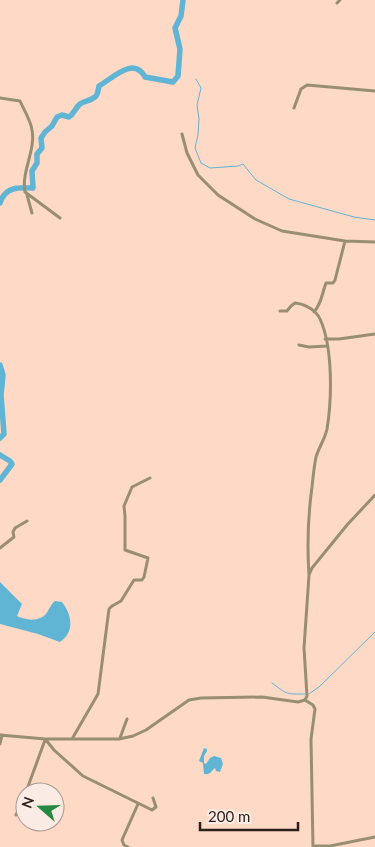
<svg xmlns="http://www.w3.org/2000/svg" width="375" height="847" viewBox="0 0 375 847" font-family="Lato,sans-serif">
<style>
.water{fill:#60b5d5}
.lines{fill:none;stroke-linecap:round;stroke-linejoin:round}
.stream{stroke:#60b5d5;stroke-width:1}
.river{stroke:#60b5d5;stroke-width:5.5}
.minor{stroke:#988e72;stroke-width:3}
</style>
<rect width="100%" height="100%" fill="#fed9c6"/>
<!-- water -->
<path class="water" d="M0 582 22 604 17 616C25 620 37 622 45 615 49 611 50 605 55 601L62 602C72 615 75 632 60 642L38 634 0 624Z
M204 748 207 749V751L204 756V763L206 764 210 758 214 756 221 758 223 764 220 772 216 771 215 768C211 771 211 775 204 774L203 763 199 761Z"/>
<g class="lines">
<!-- stream -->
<path class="stream" d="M196 79 201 88 197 105 199 119 198 135 195 148 201 163 210 168 238 166 243 164 256 180 289 199 354 217 375 220
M272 683C288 695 286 694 305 694
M309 694 319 687 375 632"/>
<!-- river -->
<path class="river" d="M0 203C5 187 18 187 33 188L32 171 37 163V154L42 148 41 138 45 132 52 126 57 117 62 115 69 117C74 114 75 108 80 104 84 101 90 101 95 97 98 95 98 90 99 86 114 77 134 56 145 77L173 82 178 76 180 49 175 28 181 16 183 0
M0 365 3 375 1 395 4 434 0 438
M0 455 10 461 12 464 0 480"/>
<!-- minor -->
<path class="minor" d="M337 3 340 0
M0 98 20 101C24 110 31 121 32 130 36 150 21 172 25 192L60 218
M294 108 301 89 307 85 375 91
M182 134 187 153 198 175 218 195 255 219 282 231 345 241 375 242
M27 195 32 213
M280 311H287L291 306 295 303C305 304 316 310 320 319 333 347 332 399 327 429 325 439 319 447 316 457 314 467 313 477 312 487 308 516 307 545 309 575
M314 312C322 303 322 293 326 283H333L335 280 345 241
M325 339H339L375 334
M299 345 309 347 326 346
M0 548 14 537 13 532 15 528 27 521
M305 700 313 705 315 709 311 739 313 847
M0 735 45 739H119L133 736 146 730 189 700 201 698 262 697 298 702 305 700 307 696 304 648 309 575 312 568 347 525 375 495
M120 738 127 719
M72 739 98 694 109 609 112 606 121 601 134 580H142L144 577 148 558 125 550V516L124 506 132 487 150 478
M46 740 54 750 83 776 152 810 156 807 153 798
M0 744 2 735
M26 792 45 740
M16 815 25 795
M313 846H330L375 837
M128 847 124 845 122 840 138 804"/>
</g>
<!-- north arrow -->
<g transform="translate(40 807) rotate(290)"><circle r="24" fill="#faebe4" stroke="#a89992"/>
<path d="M0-4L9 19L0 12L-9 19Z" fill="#258a3f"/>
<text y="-8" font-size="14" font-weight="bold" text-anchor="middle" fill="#2c1e18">N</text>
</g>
<!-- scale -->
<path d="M200 822v8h98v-8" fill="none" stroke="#2c1e18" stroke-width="2.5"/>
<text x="208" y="822" font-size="15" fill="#2c1e18" stroke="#faebe4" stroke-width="4" paint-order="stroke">200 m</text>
</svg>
